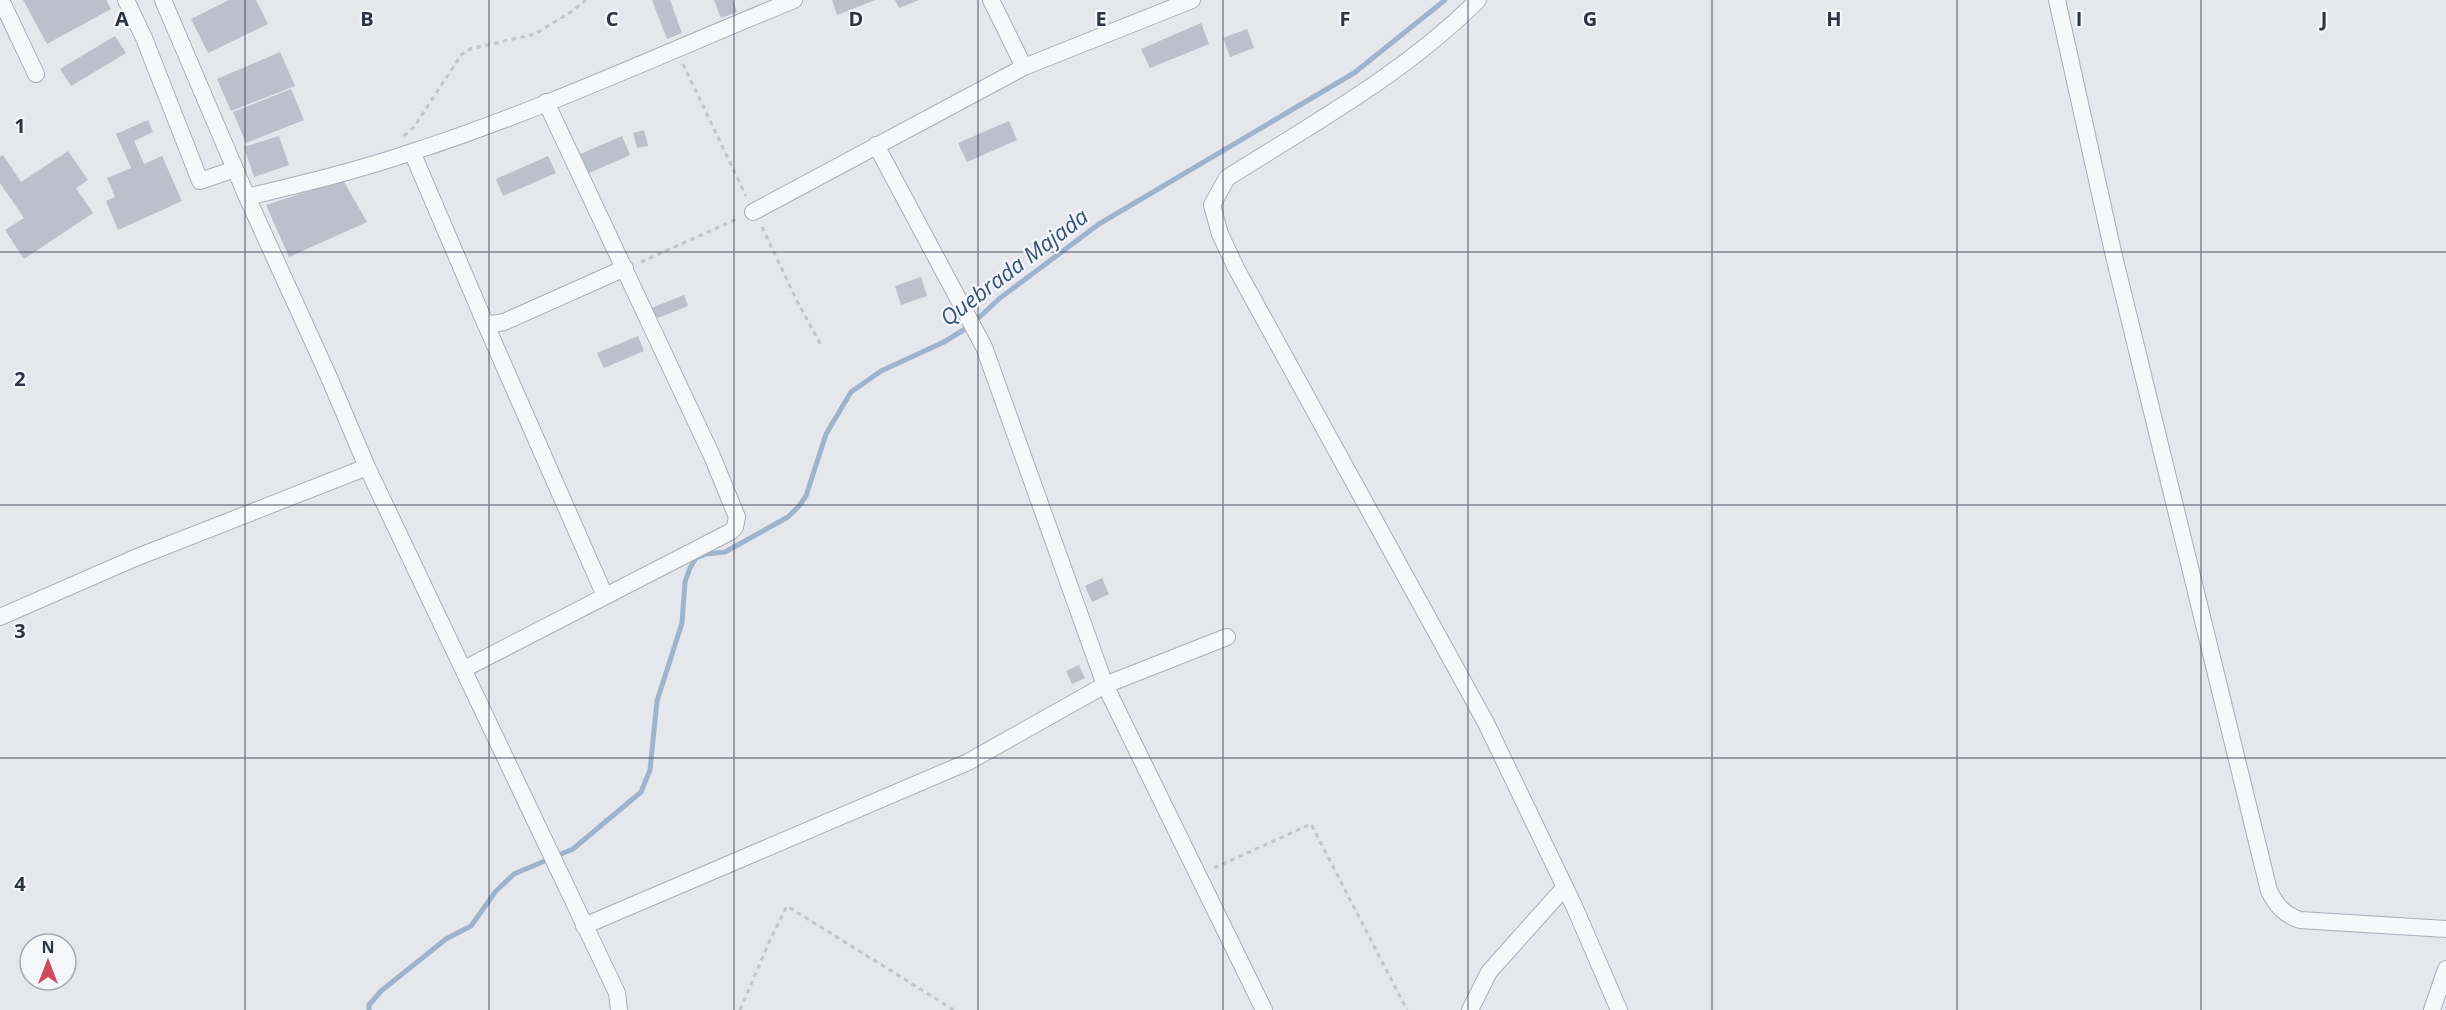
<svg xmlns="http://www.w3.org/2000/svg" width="2446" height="1010" viewBox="0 0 2446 1010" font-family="'Open Sans',sans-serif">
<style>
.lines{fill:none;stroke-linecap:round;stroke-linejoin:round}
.stream{stroke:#9fb4cc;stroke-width:5}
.building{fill:#bbc0ca}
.street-casing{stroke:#a9aeb7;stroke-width:18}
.path{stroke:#c2c5cb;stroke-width:3;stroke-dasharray:4.5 4.5;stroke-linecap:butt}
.street{stroke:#f7f8fa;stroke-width:16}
.grid{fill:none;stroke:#2b3445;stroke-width:1.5;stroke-opacity:0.55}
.labels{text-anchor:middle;stroke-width:4.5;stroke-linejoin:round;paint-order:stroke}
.water-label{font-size:22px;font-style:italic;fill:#34527a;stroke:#f4f6f9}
.grid-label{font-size:20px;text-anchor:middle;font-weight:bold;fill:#2b3445;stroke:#f4f6f9;stroke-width:4.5;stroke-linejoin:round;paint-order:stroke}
</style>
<rect width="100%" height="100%" fill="#e4e7ec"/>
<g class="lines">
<!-- stream -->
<path class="stream" d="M369 1010V1005L381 991 446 939 471 926 496 891 514 874 573 849 641 792 650 770 657 701 682 623 685 582 690 568 696 558 706 554 725 552 788 517 799 506 806 496 826 434 851 392 881 371 944 342 970 326 1000 298 1099 224 1354 73 1445 0"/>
</g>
<!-- building -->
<path class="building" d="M23 0H106L111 9 47 44Z
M229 0H256L268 24 208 53 191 19Z
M652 0H670L682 33 667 39Z
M714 0H733L737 12 721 18Z
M832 0H875L837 15Z
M895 0H919L899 8Z
M1201 23 1209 44 1150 68 1141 49Z
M1247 29 1254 48 1230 57 1223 38Z
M115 36 126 53 71 86 60 69Z
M280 52 295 86 231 111 217 79Z
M291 89 304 120 246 143 233 112Z
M148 120 153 132 134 141 144 164 162 156 182 201 118 230 106 201 115 197 107 178 131 168 116 134Z
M1009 121 1017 140 967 162 958 143Z
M644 130 648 146 637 148 633 133Z
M279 136 289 165 254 177 244 147Z
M622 136 630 155 587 174 578 155Z
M68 151 88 180 76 188 93 213 24 259 5 230 24 218 0 183V157L3 155 21 182Z
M548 156 556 173 503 196 496 179Z
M343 180 367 222 289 257 266 205Z
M921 277 927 296 901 305 895 286Z
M684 295 688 306 653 320 649 309Z
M638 336 644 351 604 368 597 353Z
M1102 578 1109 594 1092 602 1085 586Z
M1079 665 1085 678 1072 684 1066 671Z"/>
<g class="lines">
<defs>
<path id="street" d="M1 0 36 74
M126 0 144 38 200 181 235 169
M163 0 247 197 328 375 367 467 617 993 619 1010
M991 0 1024 67 1192 0
M1478 0C1405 73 1314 123 1227 178L1212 205 1220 234 1236 268 1486 723 1574 906 1619 1010
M2057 0 2113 252 2269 891C2277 906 2283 914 2300 920L2446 929
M876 145 984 347 1105 685 1264 1010
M412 152 486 325 504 322 625 268
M247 197C301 184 356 171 409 153 540 111 666 52 794 0
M753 212 1024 67
M486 325 605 596
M0 617 135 558 367 467
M464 669 730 532 735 527 737 517 712 456 546 102
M584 926 968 762 1105 685 1227 637
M1470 1010 1489 972 1565 887
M2432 1010 2446 969"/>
</defs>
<!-- street casing -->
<use href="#street" class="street-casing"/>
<!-- path -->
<path class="path" d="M683 64 746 196
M404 136 414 127 461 55 470 49 535 34 571 12 586 0
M762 227 797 301 822 347
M641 262 739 218
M1214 868 1311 824 1407 1010
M740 1010 771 938 787 906 954 1010"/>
<!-- street -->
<use href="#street" class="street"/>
</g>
<!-- grid -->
<path class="grid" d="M245 0V1010M489 0V1010M734 0V1010M978 0V1010M1223 0V1010M1468 0V1010M1712 0V1010M1957 0V1010M2201 0V1010M0 252H2446M0 505H2446M0 758H2446"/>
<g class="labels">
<!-- water labels -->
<g class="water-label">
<text transform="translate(1014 267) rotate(-37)" y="8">Quebrada Majada</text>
</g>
</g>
<g class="grid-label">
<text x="122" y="26">A</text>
<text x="367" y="26">B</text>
<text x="612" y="26">C</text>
<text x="856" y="26">D</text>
<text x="1101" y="26">E</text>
<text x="1345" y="26">F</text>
<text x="1590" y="26">G</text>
<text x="1834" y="26">H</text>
<text x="2079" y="26">I</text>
<text x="2324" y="26">J</text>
<text x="20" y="133">1</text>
<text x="20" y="386">2</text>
<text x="20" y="638">3</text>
<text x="20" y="891">4</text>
</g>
<!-- north arrow -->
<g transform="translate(48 962)"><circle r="28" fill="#f4f6f9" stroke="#a4a8b1" stroke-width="1.5"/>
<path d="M0-4.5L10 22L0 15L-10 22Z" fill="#d1495b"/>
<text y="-9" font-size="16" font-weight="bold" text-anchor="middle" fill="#2b3445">N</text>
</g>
</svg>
